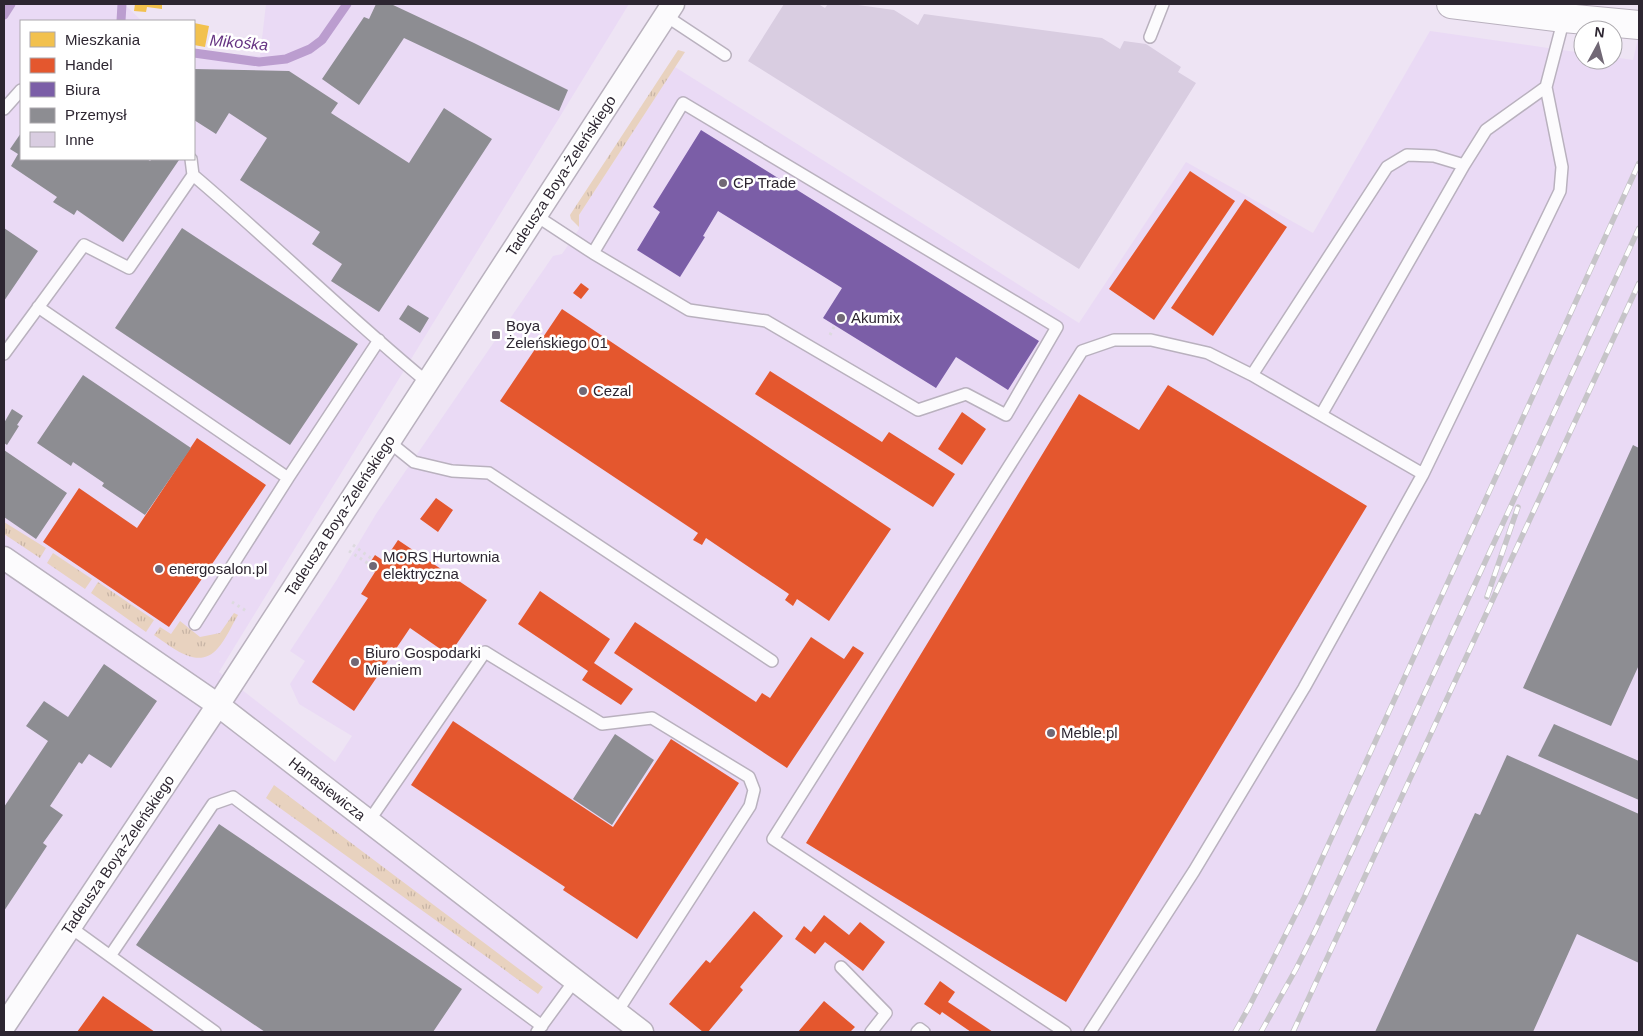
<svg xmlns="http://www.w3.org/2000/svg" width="1643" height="1036" viewBox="0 0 1643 1036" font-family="Arial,sans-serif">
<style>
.built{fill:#eadaf5}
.grass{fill:url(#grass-tufts)}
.homes{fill:#f2c14e}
.shops{fill:#e4572e}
.offices{fill:#7b5ea7}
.industry{fill:#8d8d92}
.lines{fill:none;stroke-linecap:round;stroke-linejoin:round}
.stream{stroke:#bb9dcf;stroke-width:9}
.building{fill:#d9cde1}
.service-casing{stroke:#b9b1be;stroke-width:14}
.minor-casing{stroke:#b9b1be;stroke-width:25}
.tertiary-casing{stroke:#b9b1be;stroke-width:30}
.path{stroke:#dddadf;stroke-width:3;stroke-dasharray:2.5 4;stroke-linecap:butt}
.service{stroke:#fcfbfd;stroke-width:11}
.minor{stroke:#fcfbfd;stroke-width:22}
.tertiary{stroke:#fcfbfd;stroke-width:28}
.rail-casing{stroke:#c6c4c8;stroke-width:5.5}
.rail{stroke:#fff;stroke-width:4;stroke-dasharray:11;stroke-linecap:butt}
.poi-dot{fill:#716875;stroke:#fff;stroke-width:2}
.labels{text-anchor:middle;stroke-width:5;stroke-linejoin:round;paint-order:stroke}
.street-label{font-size:15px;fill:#2d2631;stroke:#fff}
.poi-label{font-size:15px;fill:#2d2631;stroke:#fff;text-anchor:start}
.water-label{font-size:16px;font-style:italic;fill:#663483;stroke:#fff}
</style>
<defs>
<pattern id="grass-tufts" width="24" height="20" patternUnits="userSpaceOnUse" patternTransform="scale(1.25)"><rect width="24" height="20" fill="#e8d2bf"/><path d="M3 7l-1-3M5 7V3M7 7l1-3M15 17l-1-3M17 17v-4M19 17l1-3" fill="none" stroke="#c7b4a5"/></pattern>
</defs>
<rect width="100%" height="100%" fill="#eee4f4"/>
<!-- built -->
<path class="built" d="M8 4H124L142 21H21V159H194V49L209 52 260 56 266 4H629L219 672 335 762 352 736 299 704 290 684 305 661 290 651 336 581 376 514 553 256 562 254 579 229V215L675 67 840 171 1079 323 1186 162 1313 233 1430 31 1583 53V60H1613V57L1633 60 1639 34V1032H4V11Z"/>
<!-- grass -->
<path class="grass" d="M678 50 685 52 579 215V227L571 219 570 215Z
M4 522 46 548 40 558 4 534Z
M53 553 92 579 85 589 47 563Z
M98 582 154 620 146 632 91 593Z
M234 613 238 615C232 625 226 639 218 648 199 671 173 648 154 635L160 627 171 634 180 621 200 637 220 633Z
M274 785 543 987 538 994 266 798Z"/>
<!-- homes -->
<path class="homes" d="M135 4H162V9L147 7 146 12 134 11Z
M194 23 209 26 205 47 194 45Z"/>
<!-- shops -->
<path class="shops" d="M1190 171 1235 201 1154 320 1109 289Z
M1245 199 1287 227 1213 336 1171 308Z
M581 283 589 289 581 299 573 293Z
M562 309 891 529 829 621 797 599 793 606 785 600 789 594 706 538 702 545 693 540 698 533 500 401Z
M770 371 882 442 889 432 955 474 933 507 755 394Z
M1168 385 1367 506 1066 1002 806 843 1079 394 1139 430Z
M962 412 986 429 962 465 938 449Z
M197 438 266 485 169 627 43 542 79 488 137 528Z
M436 498 453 510 438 532 420 519Z
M398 540 487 600 449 655 410 628 354 711 312 682 368 598 361 594 375 572 367 567 375 555 384 561Z
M540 591 610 639 594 663 633 689 621 705 582 680 588 671 518 624Z
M635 622 756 702 762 693 770 698 811 637 844 659 853 646 864 653 787 768 614 653Z
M453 721 613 827 671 739 739 783 637 939 563 890 565 887 411 785Z
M754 911 783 936 740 987 743 990 708 1032H703L669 1004 706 960 710 963Z
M824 915 849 935 860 922 885 942 863 971 825 942 815 954 795 939 804 926 811 932Z
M940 981 955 992 948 1002 993 1032H971L942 1012 940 1015 924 1004Z
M103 996 155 1032H77Z
M824 1001 855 1027 850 1032H798Z"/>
<!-- offices -->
<path class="offices" d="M701 130 1039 341 1008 390 956 357 936 388 823 318 842 288 718 211 703 236 705 237 680 277 637 250 660 212 653 207Z"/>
<!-- industry -->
<path class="industry" d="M376 4H391L474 43 568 90 559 111 404 38 359 105 322 79 364 17 369 19Z
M194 69 289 71 338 103 331 113 409 163 444 108 492 139 379 312 331 281 342 264 312 244 320 232 240 180 267 138 229 113 216 134 194 120Z
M21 133V159H147L150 161 152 159H177L179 160 123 242 77 210 74 215 53 202 57 197 11 166 18 154 10 149Z
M4 228 38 251 4 301Z
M182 228 358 344 290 445 115 328Z
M408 305 429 318 420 333 399 319Z
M83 375 191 448 145 515 102 486 104 483 73 462 71 466 37 443Z
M12 409 23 416 17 425 19 426 7 445 4 443V423Z
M1633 445 1639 448V665L1611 726 1523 688Z
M4 450 67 493 36 539 4 517Z
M104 664 157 701 111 768 89 754 82 764 79 762 50 806 63 815 43 843 47 846 4 911V807L48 741 26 726 44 701 68 717Z
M1554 724 1639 761V800L1538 756Z
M615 734 654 760 612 825 573 799Z
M1507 755 1639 814V963L1577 934 1533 1032H1375L1475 813 1480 815Z
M219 824 462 989 433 1032H265L136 945Z"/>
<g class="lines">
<!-- stream -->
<path class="stream" d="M4 15 11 4
M121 21 122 4
M194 53 259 62 286 59 310 49 322 40 347 4"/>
</g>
<!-- building -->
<path class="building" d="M784 4H818L825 8 828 4H851L894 10 918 25 924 14 1102 38 1120 49 1124 41 1146 44 1181 67 1178 72 1196 83 1079 269 748 61Z"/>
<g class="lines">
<defs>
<path id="service" d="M666 16 725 55
M1150 37 1163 4
M4 109 21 90
M191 159 193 175C272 242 347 316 427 382
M535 215 593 253 689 310 766 321 918 410 966 394 1006 415 1057 327 683 103 593 253
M38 307 288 478 379 340
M4 354 84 245 129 268 193 175
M1252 375 1387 167 1407 155 1434 156 1464 165
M1321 415 1464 165 1486 130 1546 87
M388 441 414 462 452 471 489 473 772 661
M195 624 288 478
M369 821 485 652 602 724 652 718 749 777 754 790 750 806 617 1012
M70 927 215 1032
M110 956 213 804 233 797 542 1026
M841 967 886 1013 871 1032
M537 1032 575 980
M917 1032 920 1029 924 1032
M1065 1032 773 839 1082 351 1114 340H1151L1208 353 1252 375 1423 474
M1090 1032 1194 871 1304 688 1423 474 1560 191 1562 167 1546 87 1564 18"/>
<path id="minor" d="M4 558 218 705 642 1032
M4 1026 218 705 673 4"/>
<path id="tertiary" d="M1451 4 1564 18 1639 25"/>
</defs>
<!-- service casing -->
<use href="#service" class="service-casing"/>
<!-- minor casing -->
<use href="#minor" class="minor-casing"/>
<!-- tertiary casing -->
<use href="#tertiary" class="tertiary-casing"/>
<!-- path -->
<path class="path" d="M830 335 835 325
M353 545 372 559
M349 551 369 564
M232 602 248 612"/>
<!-- service -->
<use href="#service" class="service"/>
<!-- minor -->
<use href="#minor" class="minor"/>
<!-- tertiary -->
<use href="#tertiary" class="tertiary"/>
<defs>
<path id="rail" d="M1487 597 1518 507
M1235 1032 1249 1007 1304 898 1639 163
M1261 1032 1296 969 1315 931 1639 228
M1293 1032 1639 283"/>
</defs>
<!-- rail casing -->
<use href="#rail" class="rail-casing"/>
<!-- rail -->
<use href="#rail" class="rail"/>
</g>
<!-- markers -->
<g class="poi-dot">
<circle cx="723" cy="183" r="5"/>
<circle cx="841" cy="318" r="5"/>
<rect x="491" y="330" width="10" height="10" rx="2.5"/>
<circle cx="583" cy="391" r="5"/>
<circle cx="373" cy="566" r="5"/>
<circle cx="159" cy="569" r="5"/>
<circle cx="355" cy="662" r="5"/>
<circle cx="1051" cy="733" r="5"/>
</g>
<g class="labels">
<!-- street labels -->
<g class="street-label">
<text transform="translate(561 176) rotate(-57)" y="5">Tadeusza Boya-Żeleńskiego</text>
<text transform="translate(340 516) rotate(-57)" y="5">Tadeusza Boya-Żeleńskiego</text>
<text transform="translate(327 789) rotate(38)" y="5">Hanasiewicza</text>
<text transform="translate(118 855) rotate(-56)" y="5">Tadeusza Boya-Żeleńskiego</text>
</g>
<!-- poi labels -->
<g class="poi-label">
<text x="733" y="188">CP Trade</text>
<text x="851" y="323">Akumix</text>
<text x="506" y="331">Boya<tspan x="506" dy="17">Żeleńskiego 01</tspan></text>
<text x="593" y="396">Cezal</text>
<text x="383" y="562">MORS Hurtownia<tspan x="383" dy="17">elektryczna</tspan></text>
<text x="169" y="574">energosalon.pl</text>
<text x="365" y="658">Biuro Gospodarki<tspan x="365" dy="17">Mieniem</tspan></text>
<text x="1061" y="738">Meble.pl</text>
</g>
<!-- water labels -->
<g class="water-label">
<text transform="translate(239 42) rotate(5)" y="6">Mikośka</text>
</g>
</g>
<!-- border -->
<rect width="1643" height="1036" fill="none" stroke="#2d2631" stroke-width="10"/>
<!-- legend -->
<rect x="20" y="20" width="175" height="140" fill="#ffffff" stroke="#aba8ad"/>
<rect x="30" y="32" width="25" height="15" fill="#f2c14e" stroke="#aba8ad"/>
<text x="65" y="45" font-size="15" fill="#2d2631">Mieszkania</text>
<rect x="30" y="58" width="25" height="15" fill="#e4572e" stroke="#aba8ad"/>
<text x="65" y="70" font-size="15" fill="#2d2631">Handel</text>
<rect x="30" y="82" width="25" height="15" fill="#7b5ea7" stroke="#aba8ad"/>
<text x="65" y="95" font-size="15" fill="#2d2631">Biura</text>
<rect x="30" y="108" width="25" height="15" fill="#8d8d92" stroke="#aba8ad"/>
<text x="65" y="120" font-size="15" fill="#2d2631">Przemysł</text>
<rect x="30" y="132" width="25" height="15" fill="#d9cde1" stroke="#aba8ad"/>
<text x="65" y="145" font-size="15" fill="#2d2631">Inne</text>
<!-- north arrow -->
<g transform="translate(1598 45) rotate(7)"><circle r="24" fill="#ffffff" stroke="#aba8ad"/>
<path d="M0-4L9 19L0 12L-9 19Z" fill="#716875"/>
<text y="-8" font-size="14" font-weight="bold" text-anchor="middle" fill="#2d2631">N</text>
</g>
</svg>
